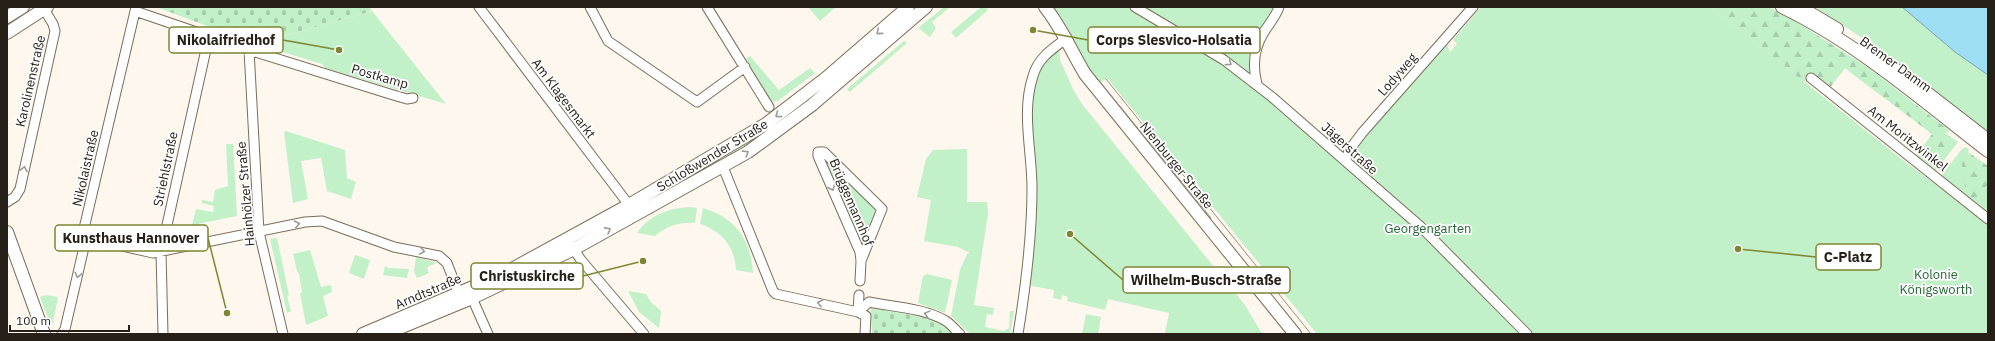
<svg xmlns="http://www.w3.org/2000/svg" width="1995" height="341" viewBox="0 0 1995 341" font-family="'IBM Plex Sans',sans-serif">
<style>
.green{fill:#c2f0c9}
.forest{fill:url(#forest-firs)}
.cemetery{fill:url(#cemetery-stones)}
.water{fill:#9ddef3;stroke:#79a5b1}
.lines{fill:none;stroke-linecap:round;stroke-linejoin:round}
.street-casing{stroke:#7b6d59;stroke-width:11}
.secondary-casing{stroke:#7b6d59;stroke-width:14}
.street{stroke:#fff;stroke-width:9}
.secondary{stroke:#fff;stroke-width:12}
.tram{stroke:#969088;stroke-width:1}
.oneway{stroke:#9d9b97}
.labels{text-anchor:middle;stroke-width:3.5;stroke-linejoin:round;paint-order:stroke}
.street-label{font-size:13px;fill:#262018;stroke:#fff}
.park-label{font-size:13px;fill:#256636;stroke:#fff}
.leader{fill:none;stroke:#7e8631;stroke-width:1.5}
.callout-dot{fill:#7e8631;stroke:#fff;stroke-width:1.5}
.callout{fill:#fff;stroke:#7e8631;stroke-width:1.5}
.callout-label{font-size:14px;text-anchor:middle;font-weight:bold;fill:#262018}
</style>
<defs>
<pattern id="forest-firs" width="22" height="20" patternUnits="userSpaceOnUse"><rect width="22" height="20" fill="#c2f0c9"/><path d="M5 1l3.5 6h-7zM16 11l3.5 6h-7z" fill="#a7ceac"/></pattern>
<pattern id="cemetery-stones" width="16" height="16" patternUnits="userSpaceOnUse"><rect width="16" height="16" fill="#c2f0c9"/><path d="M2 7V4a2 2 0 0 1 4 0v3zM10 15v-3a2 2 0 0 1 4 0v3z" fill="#a7ceac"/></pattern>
</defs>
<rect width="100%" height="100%" fill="#fdf7ee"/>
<!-- green -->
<path class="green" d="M808 7H836L820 21Z
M944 7H950L932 22 936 28 930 37 918 28Z
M981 7H985L988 10 956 38 951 32Z
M1054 7H1279L1259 42 1257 84 1345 161 1445 39 1450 52 1457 44 1453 40 1481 7H1710L1908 164 1988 223V334H1317L1107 78 1099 84C1079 59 1073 32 1054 7Z
M1815 7H1902L1955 52 1988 75V135L1859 36Z
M372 11 446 104 325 68 322 64 256 44Z
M904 41 907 43 850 92 847 89Z
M1059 44 1060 60 1073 89 1082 104 1245 305 1261 332 1268 334H1165L1169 313 1108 299 1105 310 1067 301 1068 297 1062 295 1061 300 1053 298 1054 290 1026 285 1033 74Z
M750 56 779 90 810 68 815 73 779 100 774 102 770 99 746 59Z
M837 75 804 107 738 153 626 213Z
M286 131 345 150 347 178 356 182 351 199 327 191 321 158 301 161 308 199 293 203 284 132Z
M226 144H233L237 216 192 225 196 209 213 212 214 206 202 203V200L213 202 215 190 228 186Z
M967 149V202H987L988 214 974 305 994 308 993 315 987 314 985 327 1004 331 1009 328 1010 311H1014L1010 334H970L951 316 960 270 967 254 970 253 958 247 924 241 931 200 917 197 926 159 933 150Z
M1961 150 1969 201 1941 176Z
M818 152 882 209 861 261Z
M1988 184V215L1974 205Z
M690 207 697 208 695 223C679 222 667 226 655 236L637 233C649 215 669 208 690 207Z
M703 208C736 218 751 240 753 273L736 270C735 247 722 231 700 224Z
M277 238 289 295 287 296 291 311 287 313 270 239Z
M310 250 321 287 331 285 332 292 323 296 328 316 306 325 300 293 302 292 299 274 297 271 293 254Z
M355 255 370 260 364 279 349 273Z
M416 257 437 263 427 267 429 273 417 278 414 272Z
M385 266 389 268 409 269 407 278 383 275Z
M927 274 952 280 945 313 918 303 923 276Z
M628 291 646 294 651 302 661 311 659 328 639 312Z
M46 295 58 297 53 323 50 324 40 297Z
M872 307C900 312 933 313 955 334H952C931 314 898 313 871 309Z
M1086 314 1101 317 1098 334H1082Z"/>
<!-- forest -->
<path class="forest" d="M1710 7H1769L1789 17 1870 69 1950 131 1945 133 1958 142 1935 172 1915 157 1932 134 1851 73 1845 68 1829 89 1810 75 1804 82Z
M1965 147 1969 149 1968 152 1988 166V184L1974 205C1963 196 1962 165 1961 150Z"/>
<!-- cemetery -->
<path class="cemetery" d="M156 7H369L372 11 256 44Z
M871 309C898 313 931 314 952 334H872Z"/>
<!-- water -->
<path class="water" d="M1902 7H1988V75L1955 52Z"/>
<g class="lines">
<defs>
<path id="street" d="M479 7 629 205
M590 7 608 41 697 102 745 67
M707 7 769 107
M1135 7 1224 60 1272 97 1421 227 1527 334
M135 11 249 50 390 94 407 99 413 98
M1199 41C1222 48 1243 42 1264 32
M249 50 259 232 283 334
M1811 78 1988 219
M1257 84C1252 65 1254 48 1264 32 1269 24 1276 16 1279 7
M1345 161 1350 149 1362 133 1473 7
M723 167 773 291 776 294 858 312 866 316 865 334
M7 202 15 197 20 189 55 31 53 24 44 9
M82 237 153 253 305 222 322 221 394 247 439 256 447 263 459 294
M571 245 581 260 644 334
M860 281 861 261 860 252 818 156V152H824L882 209 861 261
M472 298 488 334
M858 312 869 302C894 307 924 308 946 321 951 324 955 330 960 334
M858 312 859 295
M62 334 65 329 85 243 82 237 136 7
M163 334 161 252 209 36
M1018 334C1026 285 1032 237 1032 188 1032 151 1021 112 1033 76 1038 58 1052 49 1067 38"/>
<path id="secondary" d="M1045 7C1062 28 1071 51 1085 74L1295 334
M1782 7C1857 43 1922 100 1988 151
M1800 7 1837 29
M7 17 23 7
M7 33 47 7
M1864 47 1913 82 1988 140
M7 232 44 334
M363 334 501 275 629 205 766 124 826 78 908 7
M385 334 472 298 574 249 748 152 812 105 926 7"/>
</defs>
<!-- street casing -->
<use href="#street" class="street-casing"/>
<!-- secondary casing -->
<use href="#secondary" class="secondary-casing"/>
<!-- street -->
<use href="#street" class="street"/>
<!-- secondary -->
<use href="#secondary" class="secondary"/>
<!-- tram -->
<path class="tram" d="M1106 79 1311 334
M1101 83 1211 218"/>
</g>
<!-- one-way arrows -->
<defs><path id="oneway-chevron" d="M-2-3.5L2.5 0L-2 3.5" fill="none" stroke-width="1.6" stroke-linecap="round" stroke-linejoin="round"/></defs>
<g class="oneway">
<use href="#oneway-chevron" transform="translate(879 32) rotate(139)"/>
<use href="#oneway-chevron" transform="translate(1229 63) rotate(36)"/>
<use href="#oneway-chevron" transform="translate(778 115) rotate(143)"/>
<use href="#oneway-chevron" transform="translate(746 153) rotate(-32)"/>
<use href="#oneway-chevron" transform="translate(24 169) rotate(-78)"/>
<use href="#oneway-chevron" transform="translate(832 188) rotate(67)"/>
<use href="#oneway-chevron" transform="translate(297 224) rotate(-13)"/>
<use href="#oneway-chevron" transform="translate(608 230) rotate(-29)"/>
<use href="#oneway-chevron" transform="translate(422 251) rotate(10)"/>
<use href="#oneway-chevron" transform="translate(78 275) rotate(103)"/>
<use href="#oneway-chevron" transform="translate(820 303) rotate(-167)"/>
<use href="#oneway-chevron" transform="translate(927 314) rotate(-165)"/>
</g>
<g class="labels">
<!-- street labels -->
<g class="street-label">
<text transform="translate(1896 64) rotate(36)" y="5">Bremer Damm</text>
<text transform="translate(1397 74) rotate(-49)" y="5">Lodyweg</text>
<text transform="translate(380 76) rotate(16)" y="5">Postkamp</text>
<text transform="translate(30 81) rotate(-77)" y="5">Karolinenstraße</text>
<text transform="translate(564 98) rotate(53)" y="5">Am Klagesmarkt</text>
<text transform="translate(1908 138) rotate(38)" y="5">Am Moritzwinkel</text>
<text transform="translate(1350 148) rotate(42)" y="5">Jägerstraße</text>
<text transform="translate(712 155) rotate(-31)" y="5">Schloßwender Straße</text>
<text transform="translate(1177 165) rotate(51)" y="5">Nienburger Straße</text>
<text transform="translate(85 168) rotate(-77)" y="5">Nikolaistraße</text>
<text transform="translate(165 169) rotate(-78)" y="5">Striehlstraße</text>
<text transform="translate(245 194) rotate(-95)" y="5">Hainhölzer Straße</text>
<text transform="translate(852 202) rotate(67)" y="5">Brüggemannhof</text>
<text transform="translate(428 291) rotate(-23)" y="5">Arndtstraße</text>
</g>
<!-- park labels -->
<g class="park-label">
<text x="1428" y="233">Georgengarten</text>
<text x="1936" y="279">Kolonie<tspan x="1936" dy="15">Königsworth</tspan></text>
</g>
</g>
<!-- callouts -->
<path class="leader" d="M339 50L283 40M1033 30L1088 40M227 313L208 238M1738 249L1816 257M643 261L583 276M1070 234L1123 280"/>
<g class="callout-dot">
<circle cx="339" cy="50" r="4"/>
<circle cx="1033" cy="30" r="4"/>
<circle cx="227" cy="313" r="4"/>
<circle cx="1738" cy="249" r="4"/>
<circle cx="643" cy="261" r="4"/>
<circle cx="1070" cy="234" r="4"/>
</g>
<g class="callout">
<rect x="169" y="27" width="114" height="26" rx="4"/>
<rect x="1088" y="27" width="172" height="26" rx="4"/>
<rect x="55" y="225" width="153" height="26" rx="4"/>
<rect x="1816" y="244" width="65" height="26" rx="4"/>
<rect x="471" y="263" width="112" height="26" rx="4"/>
<rect x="1123" y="267" width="167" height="26" rx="4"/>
</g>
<g class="callout-label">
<text x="226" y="45">Nikolaifriedhof</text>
<text x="1174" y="45">Corps Slesvico-Holsatia</text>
<text x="131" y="243">Kunsthaus Hannover</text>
<text x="1848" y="262">C-Platz</text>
<text x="527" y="281">Christuskirche</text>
<text x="1206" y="285">Wilhelm-Busch-Straße</text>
</g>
<!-- border -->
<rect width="1995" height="341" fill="none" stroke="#262018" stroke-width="16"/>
<!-- scale -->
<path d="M10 325v6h119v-6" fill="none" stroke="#262018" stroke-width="2"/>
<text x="16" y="325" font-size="12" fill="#262018" stroke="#ffffff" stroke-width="3" paint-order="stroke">100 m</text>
</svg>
